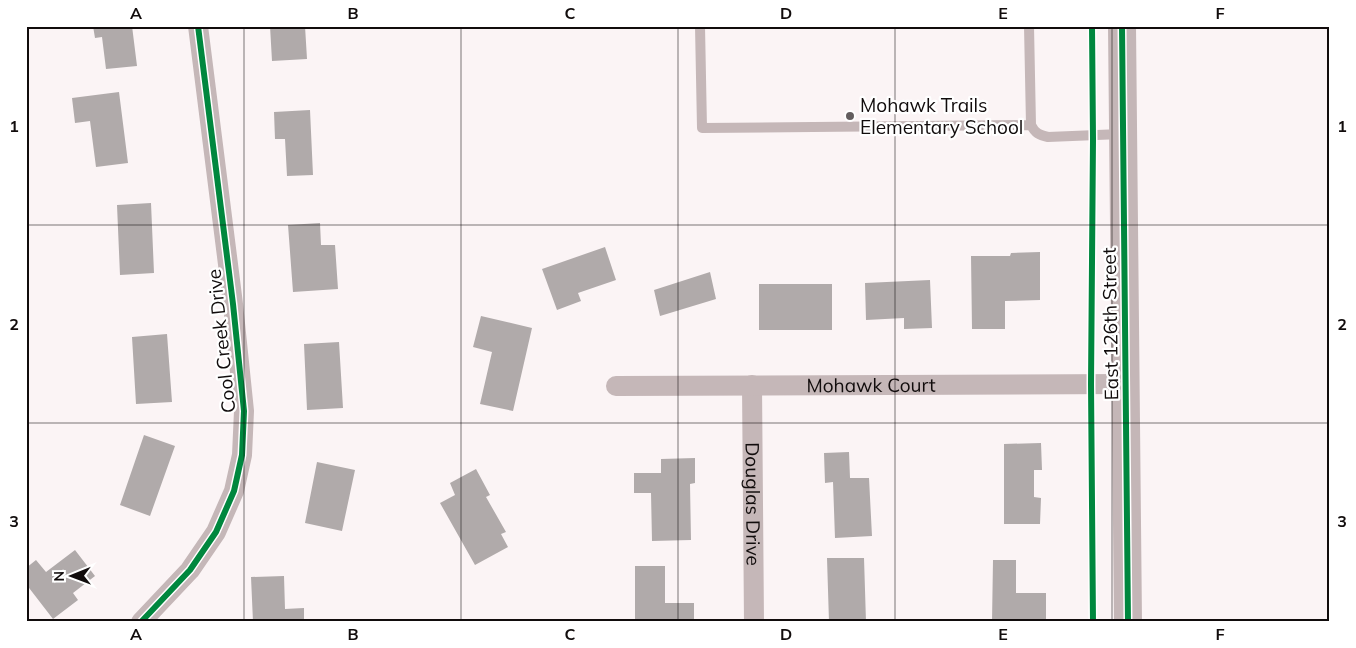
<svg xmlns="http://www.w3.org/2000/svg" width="1356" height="648" viewBox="0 0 1356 648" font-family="Mulish,sans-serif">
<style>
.building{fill:#b0aaaa}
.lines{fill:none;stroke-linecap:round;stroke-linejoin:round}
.lane{stroke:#c5b7b8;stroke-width:10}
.street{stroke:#c5b7b8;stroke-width:20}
.secondary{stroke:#c4b6b7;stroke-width:28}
.cycleway-casing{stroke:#fff;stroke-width:9}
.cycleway{stroke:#00873e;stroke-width:6}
.grid{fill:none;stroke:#110c0c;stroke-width:1;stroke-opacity:0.55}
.poi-dot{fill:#635d5e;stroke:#fff;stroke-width:2}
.labels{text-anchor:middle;stroke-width:4.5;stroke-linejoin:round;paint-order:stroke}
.poi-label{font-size:19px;fill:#110c0c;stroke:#fff;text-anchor:start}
.street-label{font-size:19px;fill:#110c0c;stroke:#fff}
.neatline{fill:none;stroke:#110c0c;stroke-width:2}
.grid-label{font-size:16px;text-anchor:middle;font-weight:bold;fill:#110c0c}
</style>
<rect width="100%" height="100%" fill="#fbf4f5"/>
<!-- building -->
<path class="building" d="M93 26H132L137 66 106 69 102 37 95 38Z
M270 26H305L307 59 272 61Z
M119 92 128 163 96 167 90 121 75 123 72 98Z
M310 110 313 175 287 176 285 139H275L274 112Z
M151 203 154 273 120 275 117 205Z
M320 223 321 245H335L338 289 293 292 288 225Z
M605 247 616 280 578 293 581 301 557 310 542 269Z
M1040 252V300L1005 301V329H972L971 256H1010L1011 253Z
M710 272 716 299 660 316 654 290Z
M930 280 932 328 904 329V318L866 320 865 283Z
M759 284H832V330H759Z
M481 316 532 328 513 411 480 404 492 352 473 347Z
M167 334 172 402 136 404 132 337Z
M339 342 343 408 307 410 304 344Z
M144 435 175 446 150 516 120 505Z
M1041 443 1042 470H1034V497L1041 498 1040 524H1004V444Z
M849 452 850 478H869L872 536 835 538 833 482 825 483 824 453Z
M695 458V483L690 484 691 540 652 541 651 493H634V473H661V459Z
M317 462 355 470 342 531 305 523Z
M476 469 490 495 486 497 506 532 501 534 508 547 475 565 440 503 455 495 450 483Z
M75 550 95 576 73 593 78 600 53 619 26 584V568L36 560 46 572Z
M827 558H864L866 622H829Z
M993 560H1016V593H1046V622H992Z
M635 566H665V603H694V622H635Z
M284 576 285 609 304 608V622H253L251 577Z"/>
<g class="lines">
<!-- lane -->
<path class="lane" d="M700 26 702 128 1031 125
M1029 26 1031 125C1035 133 1039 135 1048 137L1121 134"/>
<!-- street -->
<g class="street">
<path id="s1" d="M752 385 754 622"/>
<path id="s2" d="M616 386 1125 384"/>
<path d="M141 622 190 570 216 532 234 491 242 455 244 411 233 304 198 26"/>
</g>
<!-- secondary -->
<path class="secondary" d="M1122 26 1128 622"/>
<defs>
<path id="cycleway" d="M1092 26 1093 139 1091 384 1093 622
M1122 26 1128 622
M141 622 190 570 216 532 234 491 242 455 244 411 233 304 198 26"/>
</defs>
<!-- cycleway casing -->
<use href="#cycleway" class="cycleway-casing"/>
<!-- cycleway -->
<use href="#cycleway" class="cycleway"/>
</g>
<!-- grid -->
<path class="grid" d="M244 26V622M461 26V622M678 26V622M895 26V622M1112 26V622M26 225H1330M26 423H1330"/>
<!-- markers -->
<circle class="poi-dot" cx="850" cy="116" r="5"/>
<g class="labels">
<!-- poi labels -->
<g class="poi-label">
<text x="860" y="112">Mohawk Trails<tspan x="860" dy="22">Elementary School</tspan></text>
</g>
<!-- street labels -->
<g class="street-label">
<text transform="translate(1110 324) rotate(-91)" y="7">East 126th Street</text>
<text transform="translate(221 341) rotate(-96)" y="7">Cool Creek Drive</text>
<text dy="7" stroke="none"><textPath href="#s2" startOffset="255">Mohawk Court</textPath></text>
<text dy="7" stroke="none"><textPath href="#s1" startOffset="119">Douglas Drive</textPath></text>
</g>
</g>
<!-- border -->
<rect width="1356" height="648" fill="none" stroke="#ffffff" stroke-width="55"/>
<!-- north arrow -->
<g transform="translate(72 576) rotate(269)" stroke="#ffffff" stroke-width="4" paint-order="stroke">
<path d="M0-4L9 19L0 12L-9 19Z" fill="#110c0c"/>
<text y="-8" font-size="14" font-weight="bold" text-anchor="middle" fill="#110c0c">N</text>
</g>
<rect x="28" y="28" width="1300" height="592" class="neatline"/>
<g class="grid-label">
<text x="136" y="19">A</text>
<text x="353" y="19">B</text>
<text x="570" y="19">C</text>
<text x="786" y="19">D</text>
<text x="1003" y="19">E</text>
<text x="1220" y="19">F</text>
<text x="14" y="132">1</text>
<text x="1342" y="132">1</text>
<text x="14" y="330">2</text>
<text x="1342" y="330">2</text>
<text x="14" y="527">3</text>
<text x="1342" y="527">3</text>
<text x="136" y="640">A</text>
<text x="353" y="640">B</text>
<text x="570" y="640">C</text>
<text x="786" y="640">D</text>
<text x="1003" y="640">E</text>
<text x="1220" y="640">F</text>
</g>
</svg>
